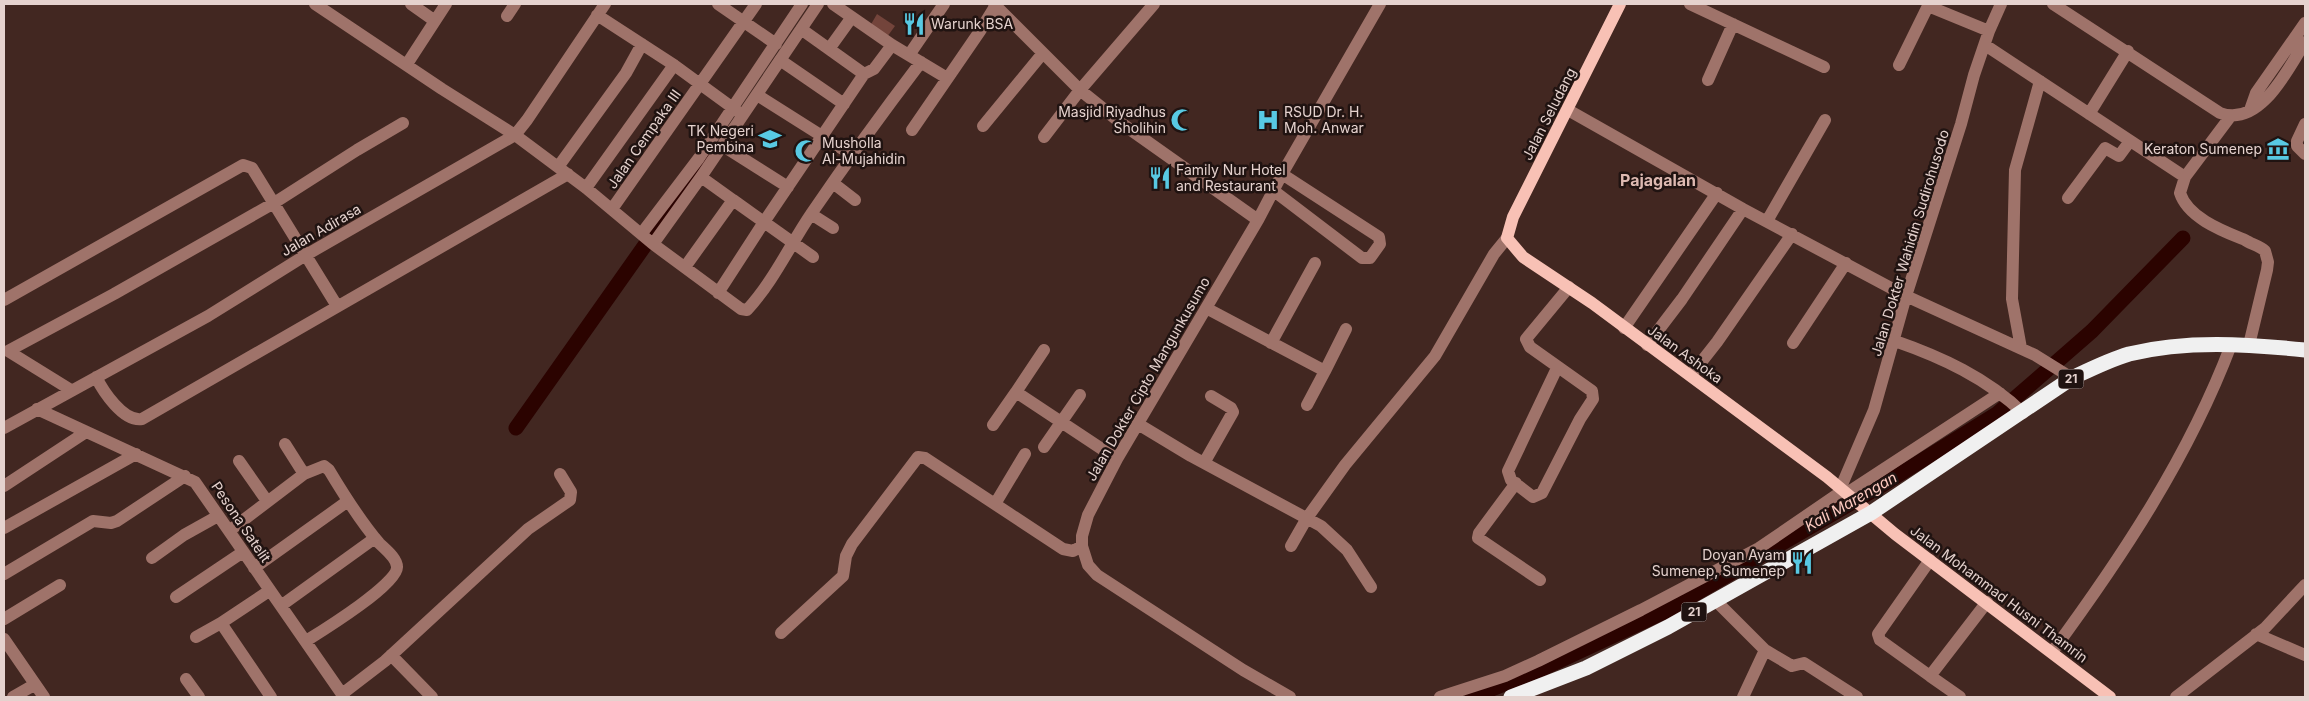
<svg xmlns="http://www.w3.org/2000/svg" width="2309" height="701" viewBox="0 0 2309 701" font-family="Inter,sans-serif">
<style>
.green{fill:#73443b}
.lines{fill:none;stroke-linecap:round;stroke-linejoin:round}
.river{stroke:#2b0300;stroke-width:15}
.minor{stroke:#9f736a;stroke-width:12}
.major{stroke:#f8c1b5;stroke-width:12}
.highway{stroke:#f0f0f0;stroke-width:15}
.labels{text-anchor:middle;stroke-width:5;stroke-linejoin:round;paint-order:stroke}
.shield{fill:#201311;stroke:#aa9995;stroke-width:1}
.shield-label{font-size:12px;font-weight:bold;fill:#e5d2ce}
.poi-label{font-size:14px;fill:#e5d2ce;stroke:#201311;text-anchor:start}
.street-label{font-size:14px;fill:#e5d2ce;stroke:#201311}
.water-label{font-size:15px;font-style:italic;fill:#fecbc1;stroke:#201311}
.quarter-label{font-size:16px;font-weight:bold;fill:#ddb9b1;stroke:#201311}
</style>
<rect width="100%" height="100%" fill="#422721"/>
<!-- green -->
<path class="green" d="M877 14 895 26 887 37 870 26Z"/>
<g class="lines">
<!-- river -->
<path class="river" d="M516 428 708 156
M1472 697 1544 668 1664 612 1884 484 1998 413 2092 331 2183 238"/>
<!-- minor -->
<path class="minor" d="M315 4 442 89 515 135 586 188 653 244 701 177 818 4
M411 4 435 21
M718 4 776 44
M833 4 892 45 947 78
M994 4 1080 90 1121 123 1258 220
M1690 4 1824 67
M2053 4 2220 113C2260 128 2288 69 2305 42
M597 15 674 65 737 111
M507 16 515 4
M801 29 864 74
M1985 45 2185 177
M829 49 852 17
M909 55 944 4
M780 60 844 104
M407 64 446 4
M1899 65 1928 6 1989 31
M1708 80 1733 24
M757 95 852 155
M1568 110 1743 209 1906 296 2035 355 2072 378
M2250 110 2256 93 2305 23
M2089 114 2128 51
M2230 117 2185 177 2180 193C2188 218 2223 231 2245 240 2251 244 2260 246 2265 251L2268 262 2267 270 2249 345
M2305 124 2297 141V146L2305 154
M983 126 1043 53
M912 130 980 31 996 5
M1044 137 1080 90 1154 4
M723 146 788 187
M558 167 626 73 642 44
M833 183 855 200
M586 188 674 65
M1274 191 1362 258H1370L1380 244 1379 237 1282 174
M2068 198 2105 148 2119 156 2130 141
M733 200 813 257
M612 209 756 4
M811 214 833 228
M1767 221 1825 120
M642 233 699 158 802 4
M653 244 741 309 747 310C773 282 790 245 811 214 846 163 883 112 921 62
M685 267 733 200 701 177
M718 293 764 222 864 74 874 69 892 45
M4 300 243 165 252 168 337 306
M1206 308 1325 371 1346 329
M1624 328 1717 193
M1895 341C1941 357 1987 378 2023 413
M1271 343 1315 263
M1793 343 1846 263
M1647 345 1682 299 1743 209
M2021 348 2012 299 2015 170 2040 81
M1044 350 1016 392 1117 459
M1557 368 1508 471 1511 480 1533 497 1542 493 1580 419 1593 399 1592 391 1530 347 1526 339 1569 287
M1691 375 1717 342 1792 234
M96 377C103 391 123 422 142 419L568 174
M71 390 8 351 114 294 274 203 357 150 403 123
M1307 405 1325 371
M37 409 195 482 344 697
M1138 424 1191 456 1321 526 1347 550 1371 587
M993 425 1016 392
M4 428 208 316 306 255 515 135 527 120 605 4
M285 444 304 474
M1044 447 1080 395
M239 461 267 501
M1204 463 1233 412 1231 408 1211 396
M1516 483 1479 533 1478 538 1540 580
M4 486 86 432
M1847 493 2000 393
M995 504 1025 454
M4 528 136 454
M229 531 304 474 324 466 329 470C344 495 360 521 379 543 385 549 397 558 397 567 398 584 322 631 306 641
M1291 546 1307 518 1345 465 1435 356 1494 254 1507 238
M152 558 184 535 218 516
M1930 560 1878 634 1880 640 1930 676
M254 568 348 501
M4 574 93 521 111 523 117 521 185 476
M269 591 221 623 271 697
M176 597 243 552
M1715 600 1765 650 1792 666 1804 663 1857 697
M282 605 375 538
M4 619 60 585
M781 633 843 576 846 556 852 544 918 457 925 458 1063 549 1073 551 1082 546
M2256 634 2305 655
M196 637 221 623
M4 639 44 697
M2052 652C2122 557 2189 456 2231 345
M391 655 432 697
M186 679 199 697
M342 694 385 661 528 529 570 500 571 492 560 474
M13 697 34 685
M1290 697 1243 670 1097 575 1088 565 1082 546V536L1088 515 1117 459 1258 220 1282 174 1380 4
M1440 697 1505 676 1538 661 1641 610 1759 548 1838 494 1874 410 1906 296 1961 124 1974 75 1989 31 2001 4
M1743 697 1765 650
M1960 697 1930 676 1987 602
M2176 697 2265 628 2305 585"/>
<!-- major -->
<path class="major" d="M1620 4 1513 217 1507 238 1523 257 1592 303 1827 477 1895 534 2110 697"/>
<!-- highway -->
<path class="highway" d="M1511 697 1586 668 1668 627 1871 513 2072 378C2091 369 2109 360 2129 354 2186 340 2247 344 2305 350"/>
</g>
<!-- icons -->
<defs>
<symbol id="restaurant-bare" viewBox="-9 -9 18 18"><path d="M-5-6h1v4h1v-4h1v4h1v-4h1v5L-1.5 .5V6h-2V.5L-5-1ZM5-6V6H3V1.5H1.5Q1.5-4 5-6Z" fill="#58c9e3" stroke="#201311" stroke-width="2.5" paint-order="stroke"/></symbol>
<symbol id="mosque-bare" viewBox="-9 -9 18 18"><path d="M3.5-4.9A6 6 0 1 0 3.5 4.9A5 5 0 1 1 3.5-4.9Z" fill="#58c9e3" stroke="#201311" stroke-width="2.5" paint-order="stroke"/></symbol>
<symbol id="hospital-bare" viewBox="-9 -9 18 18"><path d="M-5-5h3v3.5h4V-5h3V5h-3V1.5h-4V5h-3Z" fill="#58c9e3" stroke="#201311" stroke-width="2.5" paint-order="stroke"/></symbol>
<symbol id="school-bare" viewBox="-9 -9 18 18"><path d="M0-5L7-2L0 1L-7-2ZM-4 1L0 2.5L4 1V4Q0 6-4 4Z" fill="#58c9e3" stroke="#201311" stroke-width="2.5" paint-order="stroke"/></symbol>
<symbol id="museum-bare" viewBox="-9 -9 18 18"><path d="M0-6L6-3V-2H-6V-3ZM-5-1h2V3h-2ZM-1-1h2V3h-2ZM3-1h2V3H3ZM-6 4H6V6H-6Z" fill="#58c9e3" stroke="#201311" stroke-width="2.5" paint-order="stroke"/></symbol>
</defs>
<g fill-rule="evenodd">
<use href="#restaurant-bare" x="898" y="8" width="32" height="32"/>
<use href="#mosque-bare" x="1166" y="104" width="32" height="32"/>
<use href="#hospital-bare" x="1252" y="104" width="32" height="32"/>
<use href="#school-bare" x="754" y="123" width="32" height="32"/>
<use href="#museum-bare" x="2262" y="133" width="32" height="32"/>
<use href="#mosque-bare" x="790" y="135" width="32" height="32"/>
<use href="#restaurant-bare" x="1144" y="162" width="32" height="32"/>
<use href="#restaurant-bare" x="1786" y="547" width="32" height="32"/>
</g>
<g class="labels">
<!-- shield labels -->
<g class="shield">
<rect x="2058.5" y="369.5" width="25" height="19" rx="4"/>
<rect x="1681.5" y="602.5" width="25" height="19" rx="4"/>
</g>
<g class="shield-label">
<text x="2071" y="383">21</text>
<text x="1694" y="616">21</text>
</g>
<!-- poi labels -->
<g class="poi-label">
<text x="931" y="29">Warunk BSA</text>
<text x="1166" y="117" text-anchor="end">Masjid Riyadhus<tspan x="1166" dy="16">Sholihin</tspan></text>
<text x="1284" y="117">RSUD Dr. H.<tspan x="1284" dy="16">Moh. Anwar</tspan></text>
<text x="754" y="136" text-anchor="end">TK Negeri<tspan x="754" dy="16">Pembina</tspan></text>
<text x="822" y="148">Musholla<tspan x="822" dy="16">Al-Mujahidin</tspan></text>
<text x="2262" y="154" text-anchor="end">Keraton Sumenep</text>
<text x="1176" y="175">Family Nur Hotel<tspan x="1176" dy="16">and Restaurant</tspan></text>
<text x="1785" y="560" text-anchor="end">Doyan Ayam<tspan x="1785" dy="16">Sumenep, Sumenep</tspan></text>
</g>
<!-- street labels -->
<g class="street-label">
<text transform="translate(1549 114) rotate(-63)" y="5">Jalan Seludang</text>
<text transform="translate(644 139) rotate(-55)" y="5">Jalan Cempaka III</text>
<text transform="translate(321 230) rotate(-30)" y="5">Jalan Adirasa</text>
<text transform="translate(1910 243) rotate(-73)" y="5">Jalan Dokter Wahidin Sudirohusodo</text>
<text transform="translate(1685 354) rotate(36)" y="5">Jalan Ashoka</text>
<text transform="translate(1148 379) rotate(-60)" y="5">Jalan Dokter Cipto Mangunkusumo</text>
<text transform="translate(241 522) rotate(56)" y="5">Pesona Satelit</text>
<text transform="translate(1999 594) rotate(37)" y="5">Jalan Mohammad Husni Thamrin</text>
</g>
<!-- water labels -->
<g class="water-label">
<text transform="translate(1851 502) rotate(-30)" y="5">Kali Marengan</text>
</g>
<!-- quarter labels -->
<g class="quarter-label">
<text x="1658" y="186">Pajagalan</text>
</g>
</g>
<!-- border -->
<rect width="2309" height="701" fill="none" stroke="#e5d2ce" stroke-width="10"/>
</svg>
